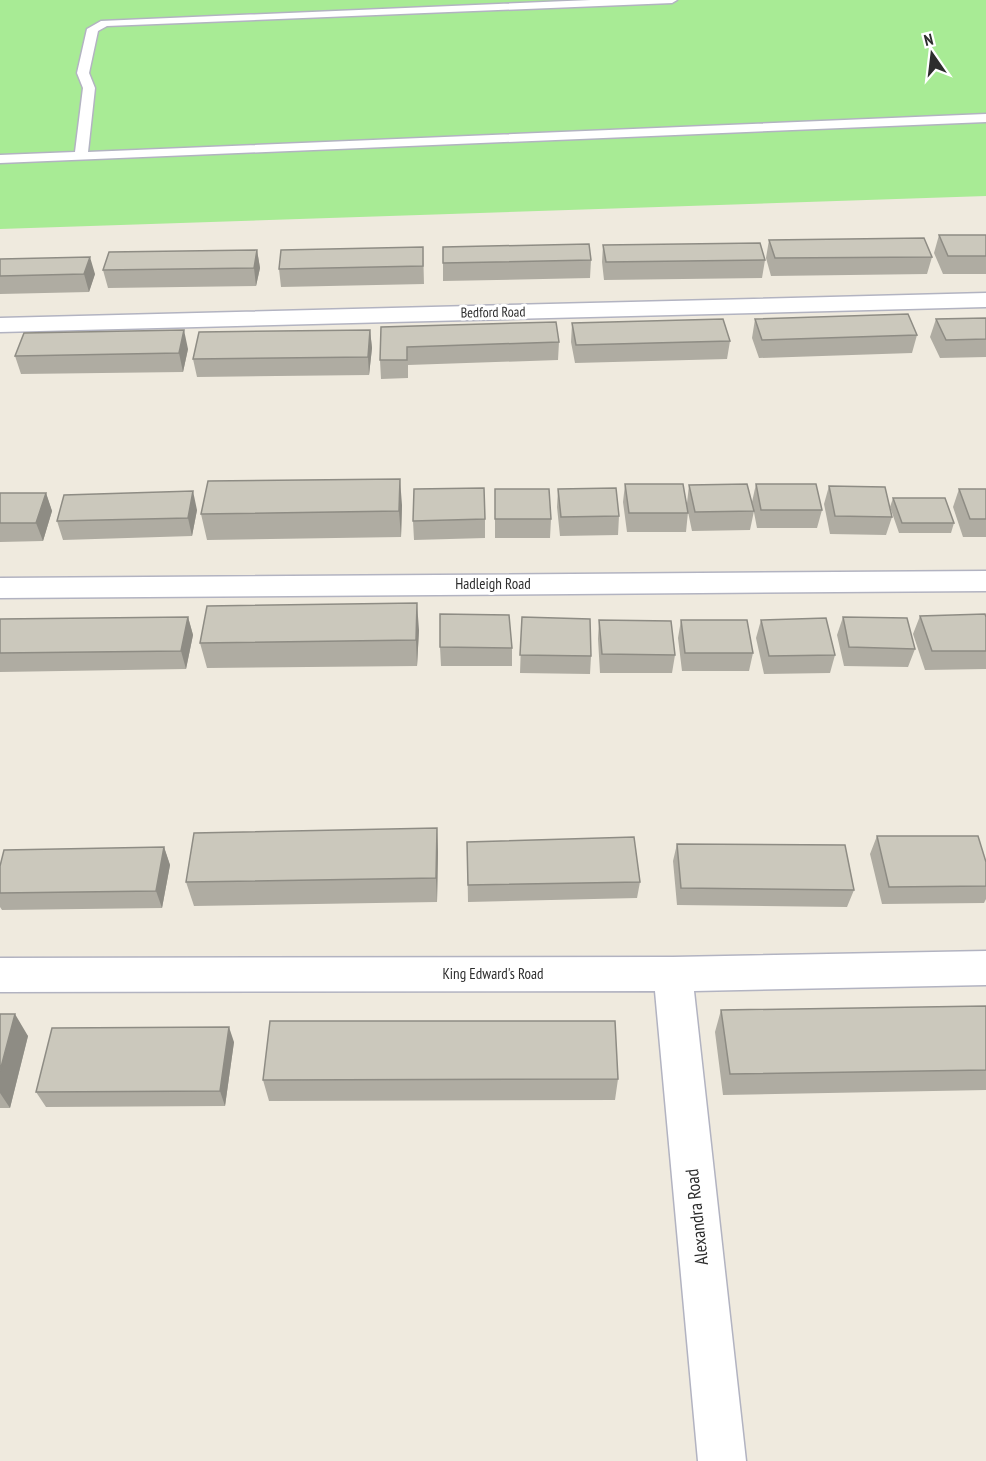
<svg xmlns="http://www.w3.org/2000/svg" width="986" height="1461" viewBox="0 0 986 1461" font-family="'PT Sans Narrow',sans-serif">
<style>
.green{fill:#a8eb95}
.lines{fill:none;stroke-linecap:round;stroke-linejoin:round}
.lane-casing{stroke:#b2b3c1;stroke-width:3}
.street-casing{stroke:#b2b3c1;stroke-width:3}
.lane{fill:#fff;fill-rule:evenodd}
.street{fill:#fff;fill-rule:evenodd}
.wall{fill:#afaca2}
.shaded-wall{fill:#8e8c84}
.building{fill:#cbc8bc;stroke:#8e8c84;stroke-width:1.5}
.labels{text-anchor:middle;stroke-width:6;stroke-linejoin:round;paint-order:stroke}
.far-street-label{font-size:14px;fill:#2d2d2d;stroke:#fff}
.street-label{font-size:15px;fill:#2d2d2d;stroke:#fff}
.near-street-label{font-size:18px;fill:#2d2d2d;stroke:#fff}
</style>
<rect width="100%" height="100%" fill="#efeade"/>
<!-- green -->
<path class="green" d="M0 0H986V196L0 229Z"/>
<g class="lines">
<defs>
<path id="lane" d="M591 0H677L672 3 107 26 98 31 89 73 95 88 88 152 986 114V122L0 163V155L75 152 83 88 77 73 87 29 101 21Z"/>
<path id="street" d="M986 293V307L0 332V318Z
M986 571V591L0 598V578Z
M986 951V985L694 991 746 1461H698L655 991 0 992V958L673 957Z"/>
</defs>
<!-- lane casing -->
<use href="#lane" class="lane-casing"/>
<!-- street casing -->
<use href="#street" class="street-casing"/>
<!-- lane -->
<use href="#lane" class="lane"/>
<!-- street -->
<use href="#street" class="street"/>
</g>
<!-- wall -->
<path class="wall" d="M939 235H986V274H943L934 253Z
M769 240 932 257 927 274 771 276 766 258Z
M603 245 765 260 762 278 604 280 602 262Z
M423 247 424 284 281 287 279 269Z
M443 247 591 260 590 278 443 281Z
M257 250 260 268 256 286 108 288 103 270Z
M0 259 95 274 89 292 0 294Z
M986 318V357L940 358 930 337 936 319Z
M755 319 917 335 912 353 759 358 752 338Z
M572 323 730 341 727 359 575 363 571 342Z
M381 327 559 342 558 360 408 365V378L381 379 380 360Z
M370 330 372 348 369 375 197 377 193 359Z
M188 349 183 372 21 374 15 356Z
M625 484 687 503 689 485 754 511 750 530 692 531 688 512 686 532H627L623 502Z
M756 484 822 510 817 528H757L752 502Z
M829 486 892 517 886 535 830 534 824 504Z
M495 489 551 519 550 538H495Z
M558 489 619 516 618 535 560 536 557 507Z
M959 489H986V537H963L953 507Z
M0 493H46L52 511 43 541 0 542Z
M893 498 954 523 951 533H899L890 507Z
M402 505 401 537 207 540 201 514Z
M197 510 192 536 63 540 57 521Z
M485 519V538L414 540 413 521Z
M920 616 986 617V669L925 670 913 634Z
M188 617 193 635 186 669 0 672V619Z
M522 617 591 656 590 674 520 673Z
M843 617 915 649 908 667 844 666 837 635Z
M599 620 675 655 672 673H600L598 639Z
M681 620 753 653 749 671H682L678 638Z
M761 620 835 655 830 673 764 674 756 638Z
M419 630 417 666 207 668 200 643Z
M440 647 512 648V666H441Z
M437 828 438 852 437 902 194 906 186 882Z
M877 836 986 862V899L984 903 882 904 870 854Z
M467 842 640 882 637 898 468 902Z
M677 844 854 890 847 907 677 905 673 861Z
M164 847 170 865 162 908 2 910 0 907V865Z
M986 1006V1090L723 1095 715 1032 721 1010Z
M0 1014 28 1036 10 1108H0Z
M234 1042 225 1106 46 1107 36 1092Z
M618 1079 615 1100 269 1101 263 1080Z"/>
<!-- shaded-wall -->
<path class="shaded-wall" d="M257 250 260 268 256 286 254 268Z
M90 257 95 274 89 292 84 274Z
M184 330 188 349 183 372 179 353Z
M370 330 372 348 369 375 368 357Z
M400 479 402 505 401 537 399 511Z
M193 491 197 510 192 536 188 518Z
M46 493 52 511 43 541 36 523Z
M417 603 419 630 417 666 416 640Z
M188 617 193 635 186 669 181 651Z
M437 828 438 852 437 902 436 878Z
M164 847 170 865 162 908 156 891Z
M15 1014 28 1036 10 1108 0 1093V1071Z
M229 1027 234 1042 225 1106 220 1091Z"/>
<!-- building -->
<path class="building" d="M939 235H986V256H948Z
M924 238 932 257 775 258 769 240Z
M760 243 765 260 606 262 603 245Z
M589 244 591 260 443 263V247Z
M423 247V266L279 269 281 250Z
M257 250 254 268 103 270 109 252Z
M90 257 84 274 0 276V259Z
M908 314 917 335 762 340 755 319Z
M986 318V339L946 340 936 319Z
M723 319 730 341 576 345 572 323Z
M556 322 559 342 407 347V360H380L381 327Z
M184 330 179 353 15 356 24 333Z
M370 330 368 357 193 359 199 332Z
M400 479 399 511 201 514 208 481Z
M625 484H683L688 513H629Z
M747 484 754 511 695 512 689 485Z
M756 484H816L822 510H761Z
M829 486 885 487 892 517 835 516Z
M484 488 485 519 413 521 414 489Z
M616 488 619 516 561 517 558 489Z
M495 489H549L551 519H495Z
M959 489H986V519H970Z
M193 491 188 518 57 521 64 495Z
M0 493H46L36 523H0Z
M893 498H945L954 523H902Z
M417 603 416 640 200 643 207 606Z
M440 614 509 615 512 648 440 647Z
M985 614 986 617V651H932L920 616Z
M188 617 181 651 0 653V619Z
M522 617 590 619 591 656 520 655Z
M843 617 907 618 915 649 849 647Z
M826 618 835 655 769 656 761 620Z
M599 620 671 621 675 655 602 654Z
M681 620H747L753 653H685Z
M437 828 436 878 186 882 194 833Z
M877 836H978L986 862V886L889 887Z
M634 837 640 882 468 885 467 842Z
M677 844 845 845 854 890 681 888Z
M164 847 156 891 0 893V866L4 850Z
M986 1006V1070L730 1074 721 1010Z
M0 1014H15L0 1071Z
M270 1021H615L618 1079 263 1080Z
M229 1027 220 1091 36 1092 52 1028Z"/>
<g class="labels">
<!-- far-street labels -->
<g class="far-street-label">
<text transform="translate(493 312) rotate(-1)" y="5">Bedford Road</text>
</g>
<!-- street labels -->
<g class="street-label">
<text x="493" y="589">Hadleigh Road</text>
<text x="493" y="979">King Edward's Road</text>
</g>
<!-- near-street labels -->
<g class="near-street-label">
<text transform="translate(697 1217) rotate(-96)" y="6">Alexandra Road</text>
</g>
</g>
<!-- north arrow -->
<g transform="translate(932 54) rotate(346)" stroke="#ffffff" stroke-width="4.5" paint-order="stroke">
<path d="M0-4.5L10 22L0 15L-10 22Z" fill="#2d2d2d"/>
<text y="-9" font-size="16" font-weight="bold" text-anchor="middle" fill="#2d2d2d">N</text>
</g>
</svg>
